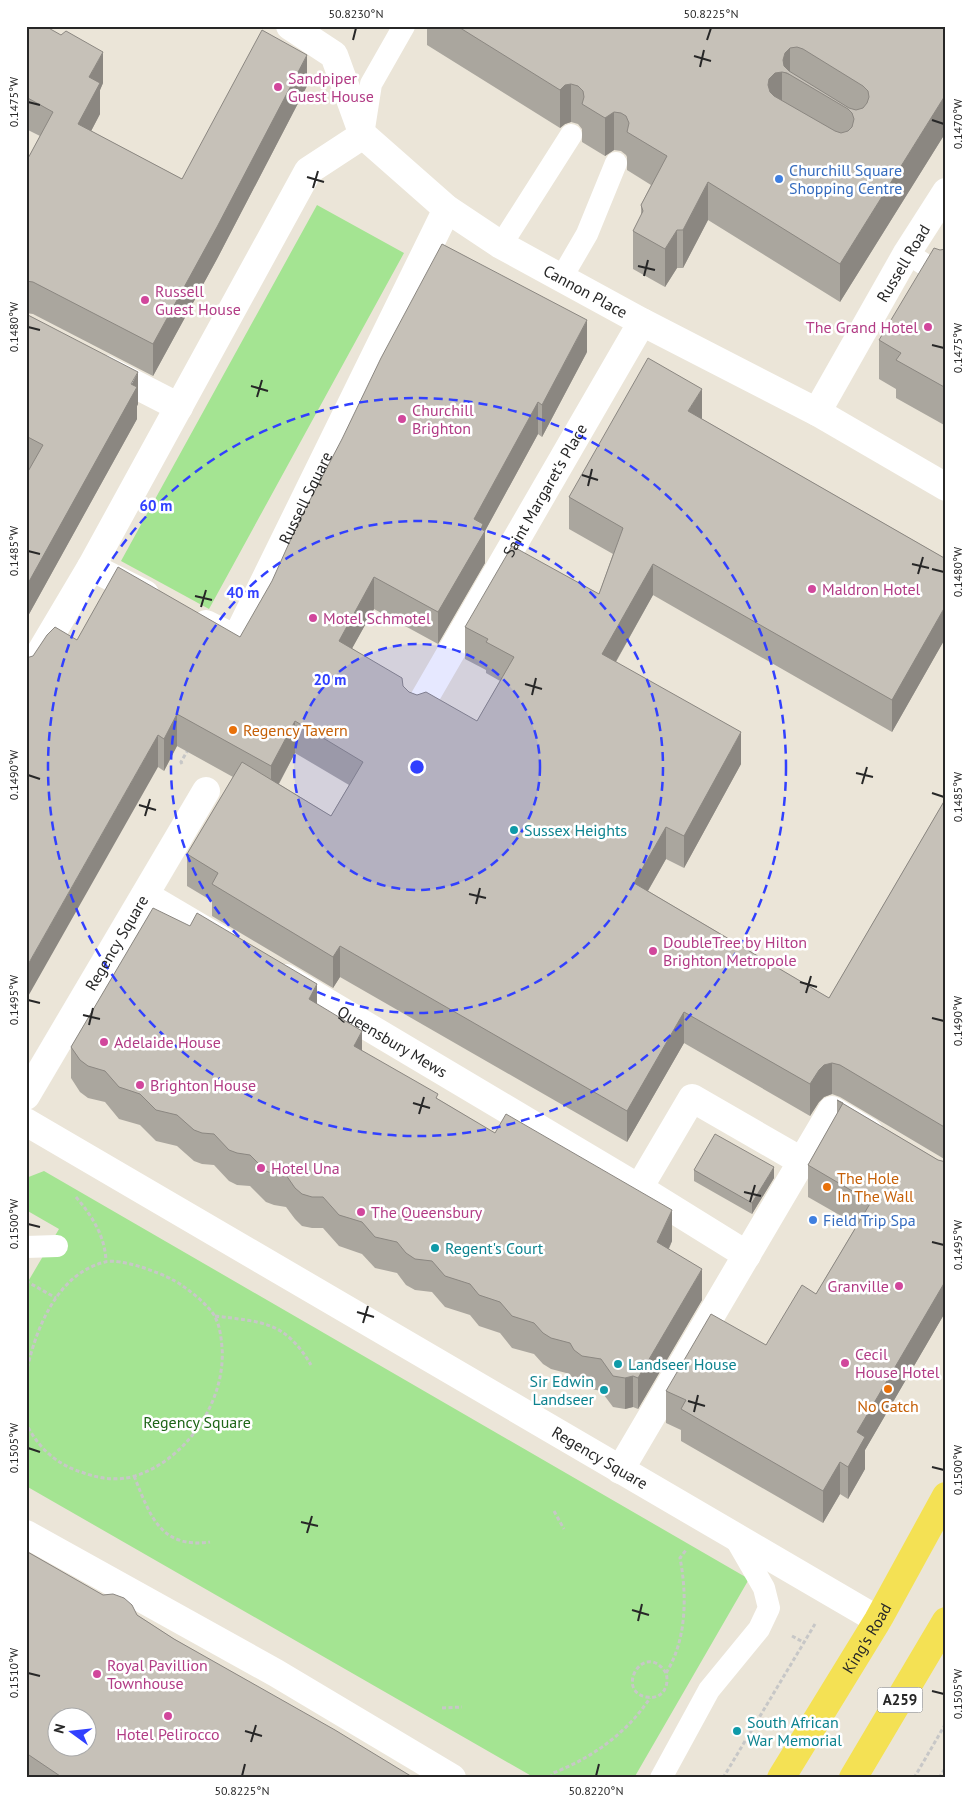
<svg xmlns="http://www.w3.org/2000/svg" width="972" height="1804" viewBox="0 0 972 1804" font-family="'PT Sans',sans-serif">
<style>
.green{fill:#a4e492}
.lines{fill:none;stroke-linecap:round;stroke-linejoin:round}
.path{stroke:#c7c7c7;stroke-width:3;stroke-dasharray:4 2.5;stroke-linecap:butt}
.lane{stroke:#fff;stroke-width:22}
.street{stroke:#fff;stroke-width:28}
.secondary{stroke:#fff;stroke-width:28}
.primary{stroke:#f4e154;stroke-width:28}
.wall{fill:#aaa69e;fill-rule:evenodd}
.shaded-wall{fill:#8b8781}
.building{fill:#c6c1b8;stroke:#8b8781;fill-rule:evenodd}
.ticks{fill:none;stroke:#272727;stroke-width:2}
.ring{fill:none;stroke:#3140ff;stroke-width:2.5;stroke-dasharray:9 6}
.hotel-dot{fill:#d1479c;stroke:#fff;stroke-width:2}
.shop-dot{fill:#3f7fe0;stroke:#fff;stroke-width:2}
.food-dot{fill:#e8710a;stroke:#fff;stroke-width:2}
.culture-dot{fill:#0f9aa8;stroke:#fff;stroke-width:2}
.labels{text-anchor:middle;stroke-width:5;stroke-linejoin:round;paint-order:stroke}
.shield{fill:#fff;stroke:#686868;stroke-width:1}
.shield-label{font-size:15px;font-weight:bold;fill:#272727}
.hotel-label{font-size:16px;fill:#b23c85;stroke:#fff;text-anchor:start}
.shop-label{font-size:16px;fill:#366cbe;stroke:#fff;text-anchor:start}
.street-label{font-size:16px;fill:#272727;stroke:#fff}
.food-label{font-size:16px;fill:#c56008;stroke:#fff;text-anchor:start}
.culture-label{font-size:16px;fill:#0d838f;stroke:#fff;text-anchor:start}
.park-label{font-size:16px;fill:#1e6517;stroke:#fff}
.centre{fill:#3140ff;stroke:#fff;stroke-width:2.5}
.ring-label{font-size:15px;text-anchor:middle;font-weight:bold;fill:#3140ff;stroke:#fff;stroke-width:5;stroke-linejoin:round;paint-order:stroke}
.neatline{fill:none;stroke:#272727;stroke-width:2}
.ticks-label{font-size:12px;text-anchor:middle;fill:#272727}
</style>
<rect width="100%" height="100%" fill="#ebe5d8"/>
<!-- green -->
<path class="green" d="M317 205 404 253 209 609 121 561Z
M44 1171 749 1579 634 1778H535L26 1486V1285L59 1229 26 1210V1178Z"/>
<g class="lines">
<!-- path -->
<path class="path" d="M182 764 181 762 189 748
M76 1197C92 1216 105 1236 106 1261
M26 1281 56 1298
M215 1316C262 1322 285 1321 311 1365
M26 1374C35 1331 56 1274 105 1262 120 1258 159 1272 173 1280 185 1286 210 1306 215 1317 220 1326 221 1337 222 1347 226 1400 188 1459 135 1476 117 1481 101 1479 84 1473 57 1465 38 1448 26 1423
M134 1476C150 1515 160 1549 210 1542
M554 1511 564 1529
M792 1636 803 1642
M666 1673C644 1639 614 1692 647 1697 662 1700 670 1686 666 1673 687 1640 687 1594 680 1558L686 1550
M442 1708 462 1707
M550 1778 553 1773C592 1758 627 1733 650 1698
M723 1778 815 1624
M914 1778 946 1723
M939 1778 946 1767"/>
<!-- lane -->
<path class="lane" d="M363 135 371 84 404 26
M501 245 571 135
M907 253 941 275
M562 277 587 234 616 163
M26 1247 57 1246
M661 1778 709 1690 759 1629 769 1608 764 1588 734 1536"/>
<!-- street -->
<g class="street">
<path id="s1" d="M290 26 334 55 363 135 447 209 501 245 642 322 817 412"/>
<path d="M105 369 179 407"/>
<path d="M91 567 145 594"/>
<path id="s2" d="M206 624 236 639 447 209"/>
<path d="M40 653 91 567 308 171 363 135"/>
<path id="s3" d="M417 711 642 322"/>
<path d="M145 895 223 941"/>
<path id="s4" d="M286 978 639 1188"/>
<path id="s5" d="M26 1096 206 791"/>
<path id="s6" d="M26 1122 878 1620"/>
<path d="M747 1255 639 1188 692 1098 803 1162"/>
<path d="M620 1470 832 1110 869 1132"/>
<path d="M26 1534 276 1673 452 1778"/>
</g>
<!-- secondary -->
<path class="secondary" d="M946 192 907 253 817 412 946 487"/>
<!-- primary -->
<g class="primary">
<path id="s7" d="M781 1778 878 1620 946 1496"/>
<path d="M853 1778 946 1621"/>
</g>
</g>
<!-- wall -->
<path class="wall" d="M26 26 103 83 100 90V114L91 131 182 179 307 86 217 259 153 376 33 314 26 313V162L40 136 26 129Z
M427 26H946V132L840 302 708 220 683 268H677L665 287 633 269V231L641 216V205L651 185 627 170V157L626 155 621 151 614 150 605 156 582 142V129L578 124 571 122 565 124 560 128 427 45Z
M946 249V426L896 398V389L879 379V340L940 250Z
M26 314 138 404 137 406V419L28 616V643L26 648V475L29 469 26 468Z
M587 352 542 437 538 434 485 531V563L438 644 374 609 352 648 403 686 409 692 477 721 500 681 486 673V670L465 659V627L599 594 613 554 569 529V497L702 419 946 559V637L892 732 653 595 616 662 741 764 684 868 666 859 648 891 829 998 946 798V1160L840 1097 832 1094 824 1097 819 1102 810 1116 684 1043 627 1142 340 977 333 988 212 916V901L187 886V854L233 777 177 746 164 771 158 767 33 656 77 640 240 637ZM295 753 349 785 331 816 279 784Z
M317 1004 362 1051 438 1099 672 1241 669 1249 702 1300 638 1409 633 1407 625 1409 613 1407 601 1391 582 1387 574 1381 570 1374 551 1369 543 1364 534 1354 512 1348 500 1333 479 1326 470 1315 445 1307 432 1292 415 1290 406 1285 397 1273 375 1268 362 1254 339 1246 323 1228H312L302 1226 295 1219 286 1207 274 1205 266 1202 250 1186 237 1185 229 1181 214 1165 202 1164 194 1161 177 1146 156 1141 140 1125 119 1119 105 1102 88 1098 80 1092 71 1078V1047Z
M837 1100 938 1160 946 1162V1311L865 1450V1469L848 1499 840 1494 823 1523 681 1441V1430L666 1423V1391L766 1345 816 1294 857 1225 808 1197V1165L837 1114Z
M694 1170 774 1178 752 1214 694 1181Z
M26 1551 137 1615 174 1639 414 1778H26Z"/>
<!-- shaded-wall -->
<path class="shaded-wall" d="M790 48V75L783 72V60L785 53Z
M103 52V83L100 90V114L78 156V124L89 77Z
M307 55V86L217 259 153 376V344Z
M782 72V110L775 111 768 85 769 79 775 73Z
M571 84V122L565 124 560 128V90L565 85Z
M946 94V132L840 302V264Z
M614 112V150L605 156V118Z
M708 182V220L683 268V230Z
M677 230V268L665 287V249Z
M587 320V352L542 437V405Z
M138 372V404L137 406V419L28 616V643L26 648V587Z
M702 389V421L688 411Z
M538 402V434L485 531V563L438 644V612L474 519Z
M653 564V595L602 686V654Z
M374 577V609L339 672V641Z
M946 605V637L892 732V700Z
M177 714V746L164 771V739Z
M295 721V753L271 798V766Z
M741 732V764L684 868V836Z
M158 735V767L26 1000V968Z
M666 827V859L634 915V883Z
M340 946V977L333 988V957Z
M317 984V1015L309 999Z
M684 1012V1043L627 1142V1111Z
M362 1031V1062L354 1046Z
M832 1063V1094L824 1097 819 1102 810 1116V1084L819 1070 824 1065Z
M774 1167V1178L752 1214V1203Z
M672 1210V1241L657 1273V1242Z
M702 1269V1300L638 1409V1378Z
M946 1280V1311L865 1450V1469L848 1499V1467L857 1432Z
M633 1376V1407L625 1409V1378Z
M840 1462V1494L823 1523V1491Z"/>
<!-- building -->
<path class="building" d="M26 26H45L61 35 66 31 103 52 89 77 100 83 78 124 182 179 262 30 307 55 217 227 153 344 33 282 26 281V162L53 112 26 97Z
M457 26H946V94L840 264 708 182 683 230H677L665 249 633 231 643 211 641 205 667 156 627 132 629 123 626 116 621 113 614 112 605 118 582 104 584 97 583 91 578 86 571 84 565 85 560 90ZM797 47 803 49 863 86 868 91 869 97 867 103 863 108 856 110 849 108 789 71 784 66 783 60 785 53 790 48ZM782 72 787 73 848 109 852 113 854 119 852 127 848 131 841 133 835 131 774 96 770 92 768 85 769 79 775 73Z
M442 244 587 320 542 405 538 402 474 519 483 524 481 529 485 531 438 612 374 577 339 641 402 678 403 686 409 692 417 695 426 692 477 721 514 657 486 642 488 639 465 627 512 546 599 594 623 528 569 497 648 358 702 389 688 411 946 559V605L892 700 653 564 602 654 741 732 684 836 666 827 634 883 829 998 946 798V1128L840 1065 832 1063 824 1065 819 1070 810 1084 684 1012 627 1111 340 946 333 957 212 884 218 873 187 854 242 762 331 816 363 762 295 721 271 766 177 714 164 739 158 735 26 968V658L33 656 47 635 55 627 77 640 118 567 240 637 272 581 299 521 342 439 381 358Z
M934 248 940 250 946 249V388L896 360 901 353 879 340Z
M26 314 138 372 131 384 137 387 26 587V475L43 445 26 436Z
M153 908 190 926 197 913 317 984 309 999 362 1031 354 1046 438 1094 436 1098 495 1133 506 1114 672 1210 657 1242 702 1269 638 1378 633 1376 625 1378 613 1376 601 1359 582 1356 574 1350 570 1343 551 1338 543 1333 534 1323 512 1316 500 1302 479 1295 470 1284 445 1276 432 1261 415 1259 406 1253 397 1242 375 1237 362 1222 339 1215 323 1197H312L302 1194 295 1188 286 1175 274 1174 266 1171 250 1155 237 1153 229 1150 214 1134 202 1133 194 1130 177 1115 156 1110 140 1094 119 1087 105 1071 88 1066 80 1060 71 1047Z
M837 1100 938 1160 946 1162V1280L857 1432 865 1437 848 1467 840 1462 823 1491 681 1409 686 1400 666 1391 711 1314 766 1345 802 1285 816 1294 871 1202 808 1165 843 1103Z
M715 1134 774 1167 752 1203 694 1170Z
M26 1551 103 1595 113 1594 124 1598 132 1605 137 1615 174 1639 335 1730 414 1778H63L26 1753ZM58 1716H88V1746H58Z"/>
<!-- ticks -->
<path class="ticks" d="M353 40 356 28M707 40 711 28M694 56 711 61M700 67 704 50M28 102 40 105M932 120 944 124M307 177 324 182M313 188 318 171M638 266 655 270M644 276 648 260M28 327 40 330M932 345 944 348M251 386 268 391M257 397 262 380M582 475 598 480M588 486 592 469M28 551 40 554M912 564 929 568M932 569 944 572M918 574 923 557M195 596 212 600M201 607 206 590M525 684 542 689M532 695 536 678M856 773 873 777M28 775 40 779M862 784 867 767M932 793 944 797M139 805 156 810M145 816 150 799M469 894 486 898M476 904 480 888M800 982 817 987M806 993 811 976M28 1000 40 1003M83 1015 100 1019M932 1018 944 1021M89 1025 93 1008M413 1103 430 1108M419 1114 424 1097M744 1192 761 1196M750 1202 755 1185M28 1224 40 1227M932 1242 944 1245M357 1312 374 1317M363 1323 368 1306M688 1401 705 1406M694 1412 698 1395M28 1448 40 1452M932 1467 944 1470M301 1522 318 1526M307 1533 312 1516M632 1610 649 1615M638 1621 642 1604M28 1673 40 1676M932 1691 944 1694M245 1731 262 1736M251 1742 256 1725M242 1776 245 1764M596 1776 599 1764"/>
<!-- distance rings -->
<circle cx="417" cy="767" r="123" fill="#3140ff" fill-opacity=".12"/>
<g class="ring">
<circle cx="417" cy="767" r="123"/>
<circle cx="417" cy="767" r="246"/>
<circle cx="417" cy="767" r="369"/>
</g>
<!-- markers -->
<g class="hotel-dot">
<circle cx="278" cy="87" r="5"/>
<circle cx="145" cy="300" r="5"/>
<circle cx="928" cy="327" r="5"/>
<circle cx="402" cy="419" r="5"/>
<circle cx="812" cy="589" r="5"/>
<circle cx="313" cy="618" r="5"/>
<circle cx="653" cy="951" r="5"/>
<circle cx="104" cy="1042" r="5"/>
<circle cx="140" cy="1085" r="5"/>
<circle cx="261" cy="1168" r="5"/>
<circle cx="361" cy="1212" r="5"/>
<circle cx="899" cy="1286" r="5"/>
<circle cx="845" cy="1363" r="5"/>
<circle cx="97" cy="1674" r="5"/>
<circle cx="168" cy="1716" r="5"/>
</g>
<g class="shop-dot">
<circle cx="779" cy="179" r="5"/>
<circle cx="813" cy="1220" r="5"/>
</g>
<g class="food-dot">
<circle cx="233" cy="730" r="5"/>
<circle cx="827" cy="1187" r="5"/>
<circle cx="888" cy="1389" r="5"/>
</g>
<g class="culture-dot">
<circle cx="514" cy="830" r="5"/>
<circle cx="435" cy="1248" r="5"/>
<circle cx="618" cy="1364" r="5"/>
<circle cx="604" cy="1390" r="5"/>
<circle cx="737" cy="1731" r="5"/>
</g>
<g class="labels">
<!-- shield labels -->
<rect class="shield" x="877.5" y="1687.5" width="45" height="25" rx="4"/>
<g class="shield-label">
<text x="900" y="1705">A259</text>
</g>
<!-- hotel labels -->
<g class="hotel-label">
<text x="288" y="84">Sandpiper<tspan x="288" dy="18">Guest House</tspan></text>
<text x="155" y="297">Russell<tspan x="155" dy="18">Guest House</tspan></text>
<text x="918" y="333" text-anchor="end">The Grand Hotel</text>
<text x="412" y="416">Churchill<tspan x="412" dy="18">Brighton</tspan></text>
<text x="822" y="595">Maldron Hotel</text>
<text x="323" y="624">Motel Schmotel</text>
<text x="663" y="948">DoubleTree by Hilton<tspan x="663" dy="18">Brighton Metropole</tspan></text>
<text x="114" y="1048">Adelaide House</text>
<text x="150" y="1091">Brighton House</text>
<text x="271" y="1174">Hotel Una</text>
<text x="371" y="1218">The Queensbury</text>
<text x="889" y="1292" text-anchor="end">Granville</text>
<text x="855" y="1360">Cecil<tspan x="855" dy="18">House Hotel</tspan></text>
<text x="107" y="1671">Royal Pavillion<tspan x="107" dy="18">Townhouse</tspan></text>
<text x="168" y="1740" text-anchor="middle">Hotel Pelirocco</text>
</g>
<!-- shop labels -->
<g class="shop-label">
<text x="789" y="176">Churchill Square<tspan x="789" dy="18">Shopping Centre</tspan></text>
<text x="823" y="1226">Field Trip Spa</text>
</g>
<!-- street labels -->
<g class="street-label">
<text transform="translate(903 263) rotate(-59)" y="6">Russell Road</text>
<text dy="6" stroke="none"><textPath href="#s1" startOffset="411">Cannon Place</textPath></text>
<text dy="6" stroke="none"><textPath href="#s3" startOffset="255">Saint Margaret's Place</textPath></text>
<text dy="6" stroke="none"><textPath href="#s2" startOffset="191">Russell Square</textPath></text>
<text dy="6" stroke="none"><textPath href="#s5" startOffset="178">Regency Square</textPath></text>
<text dy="6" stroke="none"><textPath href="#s4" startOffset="124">Queensbury Mews</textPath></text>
<text dy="6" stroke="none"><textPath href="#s6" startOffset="665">Regency Square</textPath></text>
<text dy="6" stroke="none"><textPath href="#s7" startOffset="164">King's Road</textPath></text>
</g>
<!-- food labels -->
<g class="food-label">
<text x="243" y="736">Regency Tavern</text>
<text x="837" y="1184">The Hole<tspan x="837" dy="18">In The Wall</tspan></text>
<text x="888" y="1412" text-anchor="middle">No Catch</text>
</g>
<!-- culture labels -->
<g class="culture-label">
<text x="524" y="836">Sussex Heights</text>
<text x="445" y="1254">Regent's Court</text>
<text x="628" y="1370">Landseer House</text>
<text x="594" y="1387" text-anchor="end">Sir Edwin<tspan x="594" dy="18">Landseer</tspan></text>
<text x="747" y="1728">South African<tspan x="747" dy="18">War Memorial</tspan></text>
</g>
<!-- park labels -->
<g class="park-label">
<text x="197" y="1428">Regency Square</text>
</g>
</g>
<circle cx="417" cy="767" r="8" class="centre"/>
<g class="ring-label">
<text x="156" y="511">60 m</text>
<text x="243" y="598">40 m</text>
<text x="330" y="685">20 m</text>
</g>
<!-- border -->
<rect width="972" height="1804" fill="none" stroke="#ffffff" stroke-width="55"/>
<!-- north arrow -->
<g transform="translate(72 1732) rotate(285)"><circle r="24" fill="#ffffff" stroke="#a9a9a9"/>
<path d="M0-4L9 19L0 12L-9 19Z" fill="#3140ff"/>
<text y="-8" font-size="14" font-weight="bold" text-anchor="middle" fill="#272727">N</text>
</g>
<rect x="28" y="28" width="916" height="1748" class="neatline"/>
<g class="ticks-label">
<text x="356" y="18">50.8230°N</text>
<text x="711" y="18">50.8225°N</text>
<text transform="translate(14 102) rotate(-90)" y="4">0.1475°W</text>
<text transform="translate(958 124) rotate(-90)" y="4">0.1470°W</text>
<text transform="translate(14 327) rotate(-90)" y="4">0.1480°W</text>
<text transform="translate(958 348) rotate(-90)" y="4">0.1475°W</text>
<text transform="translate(14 551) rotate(-90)" y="4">0.1485°W</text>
<text transform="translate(958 572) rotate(-90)" y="4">0.1480°W</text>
<text transform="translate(14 775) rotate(-90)" y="4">0.1490°W</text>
<text transform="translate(958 797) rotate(-90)" y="4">0.1485°W</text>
<text transform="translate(14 1000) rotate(-90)" y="4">0.1495°W</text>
<text transform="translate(958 1021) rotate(-90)" y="4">0.1490°W</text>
<text transform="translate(14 1224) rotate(-90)" y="4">0.1500°W</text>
<text transform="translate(958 1245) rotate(-90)" y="4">0.1495°W</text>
<text transform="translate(14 1448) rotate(-90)" y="4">0.1505°W</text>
<text transform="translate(958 1470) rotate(-90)" y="4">0.1500°W</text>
<text transform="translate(14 1673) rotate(-90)" y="4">0.1510°W</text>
<text transform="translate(958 1694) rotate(-90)" y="4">0.1505°W</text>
<text x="242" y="1795">50.8225°N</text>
<text x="596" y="1795">50.8220°N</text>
</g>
</svg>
